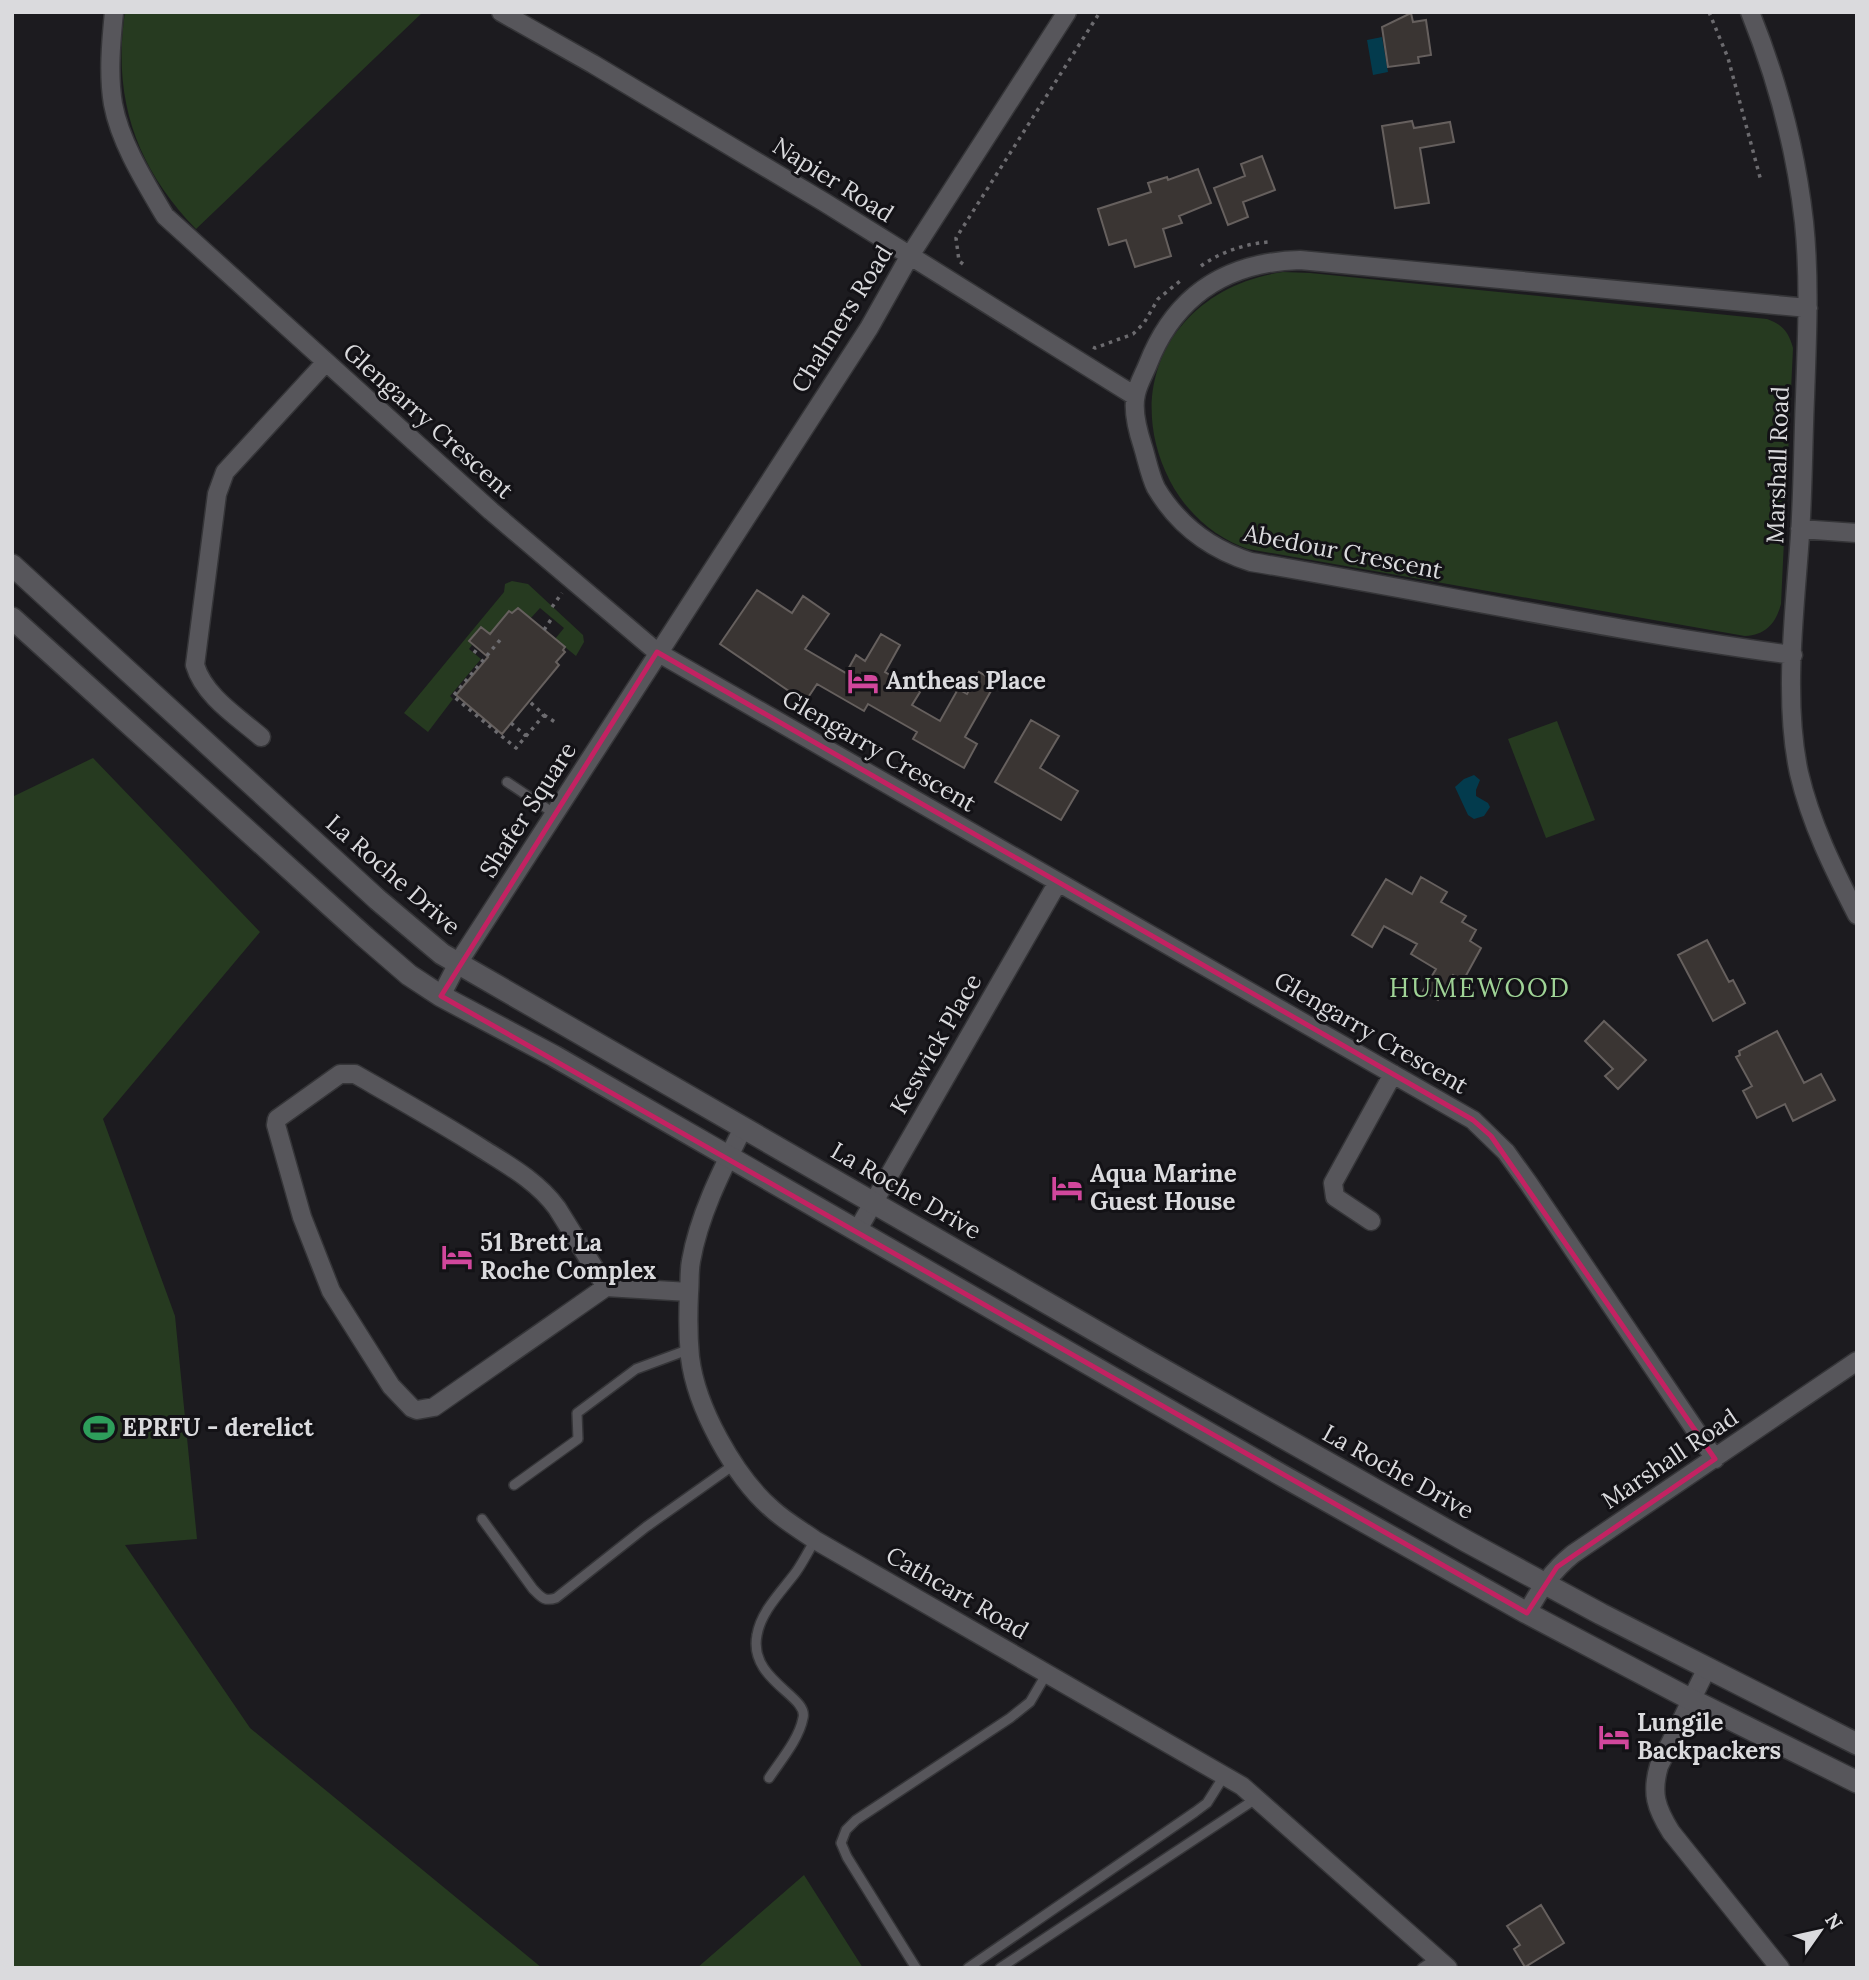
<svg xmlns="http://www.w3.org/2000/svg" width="1869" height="1980" viewBox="0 0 1869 1980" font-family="Lora,serif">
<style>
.green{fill:#263a20}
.water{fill:#033b4d}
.building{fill:#3a3533;stroke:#66605e;stroke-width:2}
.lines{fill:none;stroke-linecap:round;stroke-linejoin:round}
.service-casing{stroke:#353538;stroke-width:12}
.minor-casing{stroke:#353538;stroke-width:21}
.tertiary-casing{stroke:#353538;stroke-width:24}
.path{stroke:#6c6b6f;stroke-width:3.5;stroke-dasharray:3.5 5;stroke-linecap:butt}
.service{stroke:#57565b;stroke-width:9}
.minor{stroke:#57565b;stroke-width:18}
.tertiary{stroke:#57565b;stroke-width:21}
.marked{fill:none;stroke:#c32262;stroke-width:5;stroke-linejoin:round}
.labels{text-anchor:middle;stroke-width:6;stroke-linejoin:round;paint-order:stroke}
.street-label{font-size:24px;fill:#dadadd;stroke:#131216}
.poi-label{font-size:24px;font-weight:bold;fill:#dadadd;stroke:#131216;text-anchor:start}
.neighbourhood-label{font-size:26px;letter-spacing:2px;fill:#9fd396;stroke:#131216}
</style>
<rect width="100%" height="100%" fill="#1c1b1f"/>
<!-- green -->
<path class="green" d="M125 12H423L196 229C136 167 112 98 125 12Z
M1283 272 1310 273 1767 319C1782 324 1789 332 1793 348L1781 604C1776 623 1766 635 1745 636L1248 549C1215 538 1186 512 1170 481 1120 383 1177 287 1283 272Z
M512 581 528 584 583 635 584 642 576 656 555 639 564 628 540 608 530 619 518 608 490 634 481 627 469 641 472 645 469 649 481 659 450 696 453 699 428 732 404 713 504 592 505 584Z
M1557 721 1595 820 1546 838 1508 739Z
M93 758 260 932 103 1119 175 1316 197 1539 125 1545 250 1728 542 1968H12V797Z
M804 1875 863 1968H697Z"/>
<!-- water -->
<path class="water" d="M1382 37 1388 72 1373 75 1367 40Z
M1474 775 1480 780 1476 790V796L1488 803 1490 807 1484 816 1474 819 1468 815 1455 787 1464 779Z"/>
<!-- building -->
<path class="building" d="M1411 13 1413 22 1426 20 1431 55 1418 57 1419 63 1388 67 1382 27Z
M1412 121 1414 128 1450 122 1454 142 1420 148 1429 203 1395 208 1382 126Z
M1262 156 1275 190 1243 202 1248 217 1228 225 1214 188 1245 176 1241 164Z
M1198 169 1211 203 1179 216 1182 223 1163 229 1171 256 1135 267 1126 240 1109 245 1098 209 1151 192 1148 183 1167 177 1168 180Z
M757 590 792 613 803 596 829 614 805 649 846 673 856 655 865 661 881 634 900 645 885 672 920 692 912 705 940 721 958 689 967 694 979 672 996 682 965 737 977 744 964 768 913 739 917 732 868 704 864 711 817 684 805 702 720 644Z
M518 608 565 647 563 650 565 652 556 662 559 665 502 734 456 695 488 657 469 641 481 627 490 634 509 611 512 613Z
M1031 720 1059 736 1040 768 1078 791 1061 820 995 782Z
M1421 877 1447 892 1441 902 1466 916 1462 922 1476 930 1470 941 1481 948 1463 981 1453 975 1438 1000 1423 991 1436 969 1411 954 1417 944 1384 926 1372 947 1352 935 1386 879 1412 894Z
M1707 940 1729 982 1733 980 1745 1003 1713 1021 1678 955Z
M1604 1021 1646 1060 1618 1089 1605 1076 1613 1069 1585 1041Z
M1777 1031 1804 1083 1821 1074 1835 1100 1793 1121 1785 1104 1757 1118 1743 1091 1752 1086 1736 1057 1740 1055 1739 1051Z
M1541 1905 1564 1943 1525 1967 1514 1949 1520 1945 1507 1926Z"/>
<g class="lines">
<defs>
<path id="service" d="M507 782 555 814
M514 1485 578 1439 577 1413 636 1369 690 1349
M482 1519 533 1589C541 1597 544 1602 556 1598L646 1527 735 1464
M769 1778C781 1760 799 1739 803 1718 809 1696 748 1680 757 1635 761 1611 782 1591 796 1572 803 1562 809 1550 815 1540
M916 1968 847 1857 841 1843 846 1830 856 1820 1010 1718 1030 1702 1047 1673
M968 1968 1195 1812 1207 1803 1224 1776
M1000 1968 1257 1798
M1422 1968 1437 1958"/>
<path id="minor" d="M114 12C111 42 108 74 113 104 120 142 145 182 165 216L491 511 657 652 1473 1120 1506 1152 1529 1184 1715 1459
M501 12 593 64 824 202 1135 396
M1750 12C1777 79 1796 150 1804 222 1810 280 1807 339 1805 397 1803 443 1803 489 1800 535 1795 609 1783 699 1799 773 1811 824 1833 868 1857 915
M1800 529 1857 533
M1793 655C1611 631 1431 592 1251 562 1210 549 1178 525 1156 488 1150 476 1147 460 1143 447 1138 432 1132 410 1136 394 1138 384 1144 374 1148 364 1175 295 1227 262 1300 260L1808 308
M261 737C238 717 204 696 195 665L217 494 225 472 326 362
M441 996 458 963 869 328 909 257 1067 12
M743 1128C722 1170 699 1215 691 1261 689 1271 690 1283 689 1293 688 1314 688 1336 690 1357 696 1407 734 1476 772 1509 785 1521 801 1530 815 1540L1242 1786 1448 1968
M1371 1221 1335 1197 1333 1183 1393 1074
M857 1231 1058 882
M606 1287 557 1208C537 1181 508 1165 481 1148 440 1122 397 1098 355 1074H340L277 1119 276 1125 302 1217 331 1291 391 1386 412 1408 417 1410 434 1407 606 1287 689 1292
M1527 1613C1540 1589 1552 1571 1573 1554L1857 1361
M1707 1668 1659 1766C1651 1793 1656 1808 1671 1832L1780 1968"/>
<path id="tertiary" d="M12 565 378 900 442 954 1146 1360 1466 1541 1601 1614 1857 1744
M12 618 365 937 409 975 441 996 554 1056 1283 1476 1527 1613 1690 1699 1857 1782"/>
</defs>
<!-- service casing -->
<use href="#service" class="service-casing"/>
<!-- minor casing -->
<use href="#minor" class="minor-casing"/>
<!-- tertiary casing -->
<use href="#tertiary" class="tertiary-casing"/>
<!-- path -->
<path class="path" d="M1709 12 1728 58 1761 181
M963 264 959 261 956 238 1100 12
M1201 266C1220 252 1245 244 1268 242
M1093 347 1095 348 1133 334 1144 323 1158 299 1180 281
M552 607 562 593
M544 630 552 618
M500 640 453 696 516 748 544 715 529 701
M474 653 477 649
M544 715 558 724
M511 723 526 736"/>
<!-- service -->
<use href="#service" class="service"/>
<!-- minor -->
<use href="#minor" class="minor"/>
<!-- tertiary -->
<use href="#tertiary" class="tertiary"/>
</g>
<!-- marked area -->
<path class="marked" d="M657 652 1473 1120 1491 1136 1715 1459 1557 1567 1527 1613 441 996Z"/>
<!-- icons -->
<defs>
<symbol id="hotel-bare" viewBox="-9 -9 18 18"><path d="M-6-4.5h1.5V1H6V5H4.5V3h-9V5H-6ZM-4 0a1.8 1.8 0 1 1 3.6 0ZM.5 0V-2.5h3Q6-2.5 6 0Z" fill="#d1479c" stroke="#131216" stroke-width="2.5" paint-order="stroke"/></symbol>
<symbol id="stadium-bare" viewBox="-9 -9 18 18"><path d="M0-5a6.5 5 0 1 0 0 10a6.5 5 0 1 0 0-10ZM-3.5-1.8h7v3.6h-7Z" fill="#2e9e5b" stroke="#131216" stroke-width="2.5" paint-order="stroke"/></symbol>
</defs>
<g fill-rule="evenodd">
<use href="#hotel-bare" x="841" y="659" width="44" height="44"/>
<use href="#hotel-bare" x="1045" y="1166" width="44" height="44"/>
<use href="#hotel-bare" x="435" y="1235" width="44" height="44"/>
<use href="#stadium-bare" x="77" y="1406" width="44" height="44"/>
<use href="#hotel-bare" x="1592" y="1715" width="44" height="44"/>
</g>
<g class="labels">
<!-- street labels -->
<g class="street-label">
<text transform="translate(833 180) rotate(32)" y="8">Napier Road</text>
<text transform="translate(842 319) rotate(-58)" y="8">Chalmers Road</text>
<text transform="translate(428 421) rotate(42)" y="8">Glengarry Crescent</text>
<text transform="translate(1778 465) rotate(-88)" y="8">Marshall Road</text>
<text transform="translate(1343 552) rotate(11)" y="8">Abedour Crescent</text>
<text transform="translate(879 751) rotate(30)" y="8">Glengarry Crescent</text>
<text transform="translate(528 810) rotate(-57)" y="8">Shafer Square</text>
<text transform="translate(393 875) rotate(41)" y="8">La Roche Drive</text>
<text transform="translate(1371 1033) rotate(30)" y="8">Glengarry Crescent</text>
<text transform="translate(936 1044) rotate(-60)" y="8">Keswick Place</text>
<text transform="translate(906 1191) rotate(30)" y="8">La Roche Drive</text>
<text transform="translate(1670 1459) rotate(-34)" y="8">Marshall Road</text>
<text transform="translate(1398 1472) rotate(29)" y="8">La Roche Drive</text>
<text transform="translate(957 1593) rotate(30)" y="8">Cathcart Road</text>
</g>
<!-- poi labels -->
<g class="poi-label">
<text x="886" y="689">Antheas Place</text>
<text x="1090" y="1182">Aqua Marine<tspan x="1090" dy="28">Guest House</tspan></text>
<text x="480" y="1251">51 Brett La<tspan x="480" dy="28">Roche Complex</tspan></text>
<text x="122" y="1436">EPRFU - derelict</text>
<text x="1637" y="1731">Lungile<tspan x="1637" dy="28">Backpackers</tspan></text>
</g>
<!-- neighbourhood labels -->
<g class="neighbourhood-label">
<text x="1480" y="997">HUMEWOOD</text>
</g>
</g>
<!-- border -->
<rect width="1869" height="1980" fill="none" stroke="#dadadd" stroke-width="28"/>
<!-- north arrow -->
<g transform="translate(1820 1931) rotate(56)" stroke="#131216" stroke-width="5" paint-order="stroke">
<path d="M0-5L12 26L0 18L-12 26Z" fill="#dadadd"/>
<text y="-10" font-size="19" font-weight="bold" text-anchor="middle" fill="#dadadd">N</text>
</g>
</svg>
